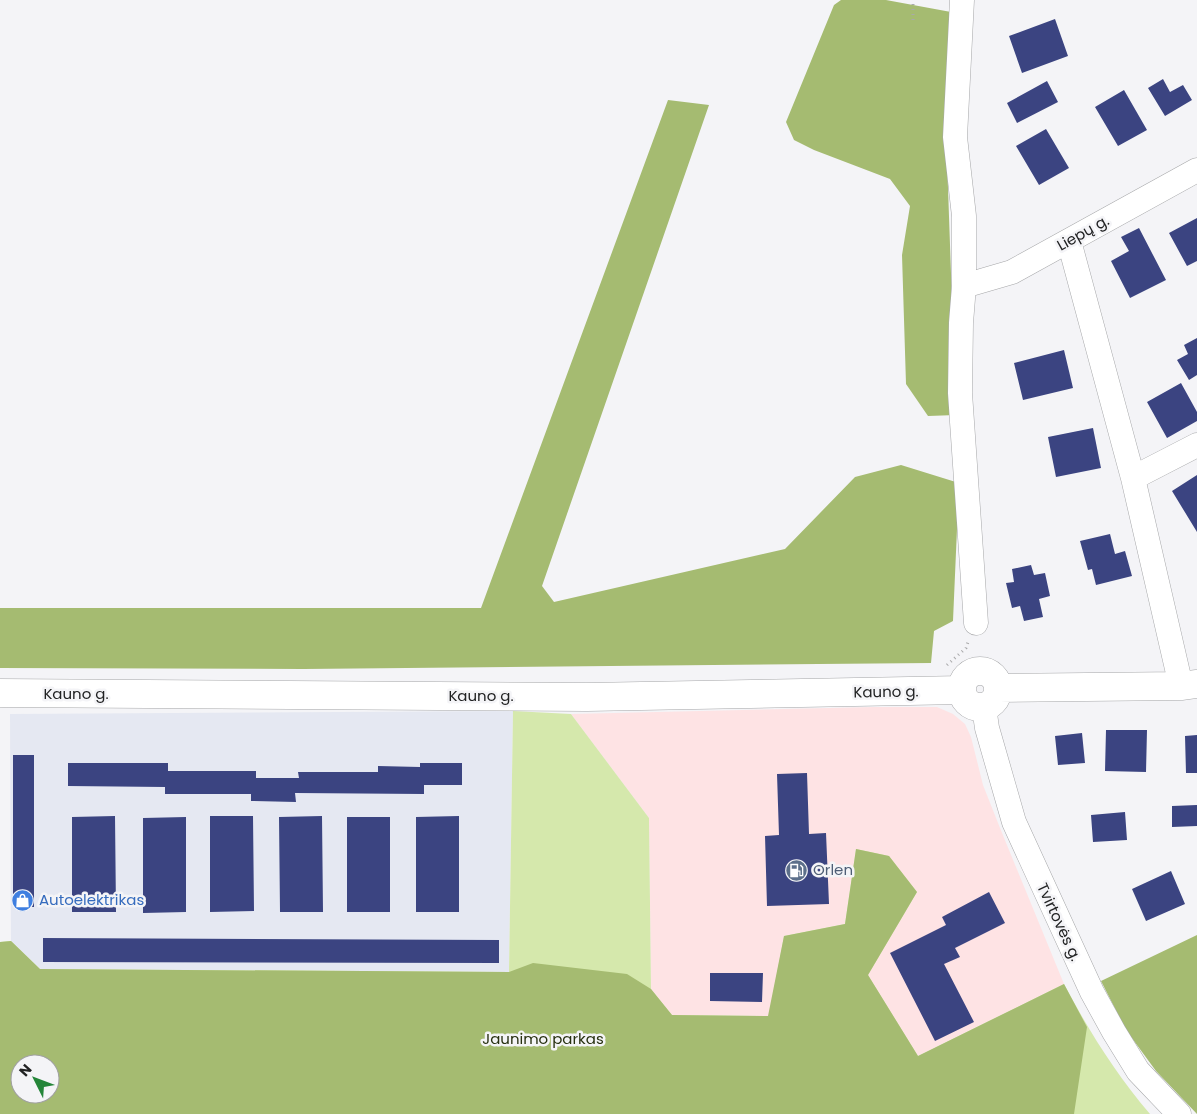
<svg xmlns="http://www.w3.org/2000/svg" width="1197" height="1114" viewBox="0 0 1197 1114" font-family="Poppins,sans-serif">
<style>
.commercial{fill:#fee3e4}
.built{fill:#e5e8f2}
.green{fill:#d5e8ac;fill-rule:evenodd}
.forest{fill:#a5bb71;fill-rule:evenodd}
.building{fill:#3b4481}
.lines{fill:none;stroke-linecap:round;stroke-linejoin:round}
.minor-casing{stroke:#a6a7a9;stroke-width:25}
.tertiary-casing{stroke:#a6a7a9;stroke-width:29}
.path{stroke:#a9a9ab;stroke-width:3;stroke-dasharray:1 4;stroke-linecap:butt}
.minor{stroke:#fff;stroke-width:24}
.tertiary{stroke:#fff;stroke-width:28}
.labels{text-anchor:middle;stroke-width:5;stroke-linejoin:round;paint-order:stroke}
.street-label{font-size:15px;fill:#212223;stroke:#f4f4f7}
.service-label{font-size:15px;fill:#4e5e75;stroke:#f4f4f7;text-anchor:start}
.shop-label{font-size:15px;fill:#366cbe;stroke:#f4f4f7;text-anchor:start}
.park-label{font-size:15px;fill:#273010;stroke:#f4f4f7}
</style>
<rect width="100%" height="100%" fill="#f4f4f7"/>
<!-- commercial -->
<path class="commercial" d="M874 707H937L953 714 965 724 971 737 983 785 1000 828 1064 984 918 1056 867 975 917 892 856 849 845 924 784 936 769 1016 672 1015 651 989 649 818 571 714Z"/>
<!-- built -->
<path class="built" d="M513 711 509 972 40 969 11 941 10 714Z"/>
<!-- green -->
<path class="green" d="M513 711 571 714 649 818 651 989 672 1015 769 1016 784 936 845 924 856 849 889 856 917 892 868 975 918 1056 1064 984C1089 1031 1115 1073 1150 1114H0V942L11 941 40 969 509 972ZM20 1064H50V1094H20Z"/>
<!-- forest -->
<path class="forest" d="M841 0H886L951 12 945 103 956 415 928 416 906 384 902 255 910 206 890 179 814 150 794 140 786 122 834 5Z
M668 100 709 105 542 586 554 602 785 549 855 477 901 465 959 483 953 621 934 631 931 663 303 669 0 668V608H481Z
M856 849 889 856 917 892 868 975 918 1056 1064 984 1087 1027 1074 1114H0V942L11 941 40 969 509 972 533 963 627 974 651 989 672 1015 768 1016 784 936 845 924ZM20 1064H50V1094H20Z
M1197 935V1114L1156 1071 1126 1030 1101 981Z"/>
<!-- building -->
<path class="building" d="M1055 19 1068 56 1022 73 1009 36Z
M1163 79 1170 92 1183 85 1192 100 1165 116 1148 88Z
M1047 81 1058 102 1017 123 1007 103Z
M1124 90 1147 130 1118 146 1095 107Z
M1046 129 1069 168 1039 185 1016 146Z
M1197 218V261L1187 266 1169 233Z
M1139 228 1166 280 1130 298 1111 261 1129 251 1121 237Z
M1197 338V375L1189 380 1177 360 1188 354 1184 345Z
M1064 350 1073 388 1023 400 1014 363Z
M1181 383 1197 412V421L1167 438 1147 402Z
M1093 428 1101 468 1056 477 1048 437Z
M1197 475V532L1172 491Z
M1110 534 1115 554 1125 551 1132 576 1096 585 1092 569 1088 570 1080 541Z
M1031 565 1034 575 1045 573 1050 596 1039 599 1043 617 1024 621 1020 606 1012 608 1006 583 1014 582 1012 569Z
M1106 730H1147L1146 772 1105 771Z
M1082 733 1085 763 1058 765 1055 736Z
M1197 735V773H1186L1185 736Z
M13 755H34V907H13Z
M68 763H168V771H256V778H299L298 772H378V766L420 767V763H462V785H424V794L295 793 296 802 251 801V794H165V787L68 786Z
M807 773 809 834 826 833 829 904 767 906 765 836 779 835 777 774Z
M1197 805V826L1172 827V806Z
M1125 812 1127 840 1093 842 1091 815Z
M115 816 116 912H72V817Z
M210 816H253L254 911 210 912Z
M322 816 323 912H280L279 817Z
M459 816V912H416V817Z
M186 817V912L143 913V818Z
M347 817H390V912H347Z
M1171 871 1185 904 1146 921 1132 889Z
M989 892 1005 923 955 948 960 957 944 964 974 1022 935 1041 890 953 946 925 942 917Z
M43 938 499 940V963L43 962Z
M710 973H763L762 1002 710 1001Z"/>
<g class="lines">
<defs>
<path id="minor" d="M962 0 955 137 964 216V286L961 323 960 393 976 623
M1069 241 1133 478 1181 686
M964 286 1012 272 1197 170
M1133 478 1197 445
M984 707 987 728 1014 822 1092 992 1114 1032 1138 1071 1179 1114"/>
<path id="tertiary" d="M962 689a18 18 0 1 1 36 0a18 18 0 1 1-36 0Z
M999 688 1181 686 1197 684
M0 693 587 697 962 690"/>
</defs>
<!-- minor casing -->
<use href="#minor" class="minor-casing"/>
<!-- tertiary casing -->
<use href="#tertiary" class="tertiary-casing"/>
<!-- path -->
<path class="path" d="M913 20V0
M947 665 966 648 968 642
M972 668 983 666 988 667"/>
<!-- minor -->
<use href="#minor" class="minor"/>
<!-- tertiary -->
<use href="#tertiary" class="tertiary"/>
</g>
<!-- icons -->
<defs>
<symbol id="fuel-disc" viewBox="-11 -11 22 22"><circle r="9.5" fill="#5c6f8a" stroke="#f4f4f7"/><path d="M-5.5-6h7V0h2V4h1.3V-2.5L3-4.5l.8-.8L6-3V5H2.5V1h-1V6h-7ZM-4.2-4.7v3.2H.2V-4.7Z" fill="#fff"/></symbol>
<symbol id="shop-disc" viewBox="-11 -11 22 22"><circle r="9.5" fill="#3f7fe0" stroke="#f4f4f7"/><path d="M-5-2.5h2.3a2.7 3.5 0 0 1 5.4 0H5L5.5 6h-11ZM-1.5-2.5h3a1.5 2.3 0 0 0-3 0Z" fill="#fff"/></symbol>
</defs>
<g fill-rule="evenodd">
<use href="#fuel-disc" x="784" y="858" width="25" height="25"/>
<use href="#shop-disc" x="10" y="888" width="25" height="25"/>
</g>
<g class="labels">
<!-- street labels -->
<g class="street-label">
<text transform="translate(1083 233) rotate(-29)" y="5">Liepų g.</text>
<text transform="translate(886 692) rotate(-1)" y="5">Kauno g.</text>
<text x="76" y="699">Kauno g.</text>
<text x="481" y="701">Kauno g.</text>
<text transform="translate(1059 922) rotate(65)" y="5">Tvirtovės g.</text>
</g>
<!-- service labels -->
<g class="service-label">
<text x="813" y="875">Orlen</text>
</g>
<!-- shop labels -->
<g class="shop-label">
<text x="39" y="905">Autoelektrikas</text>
</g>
<!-- park labels -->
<g class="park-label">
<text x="543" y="1044">Jaunimo parkas</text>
</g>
</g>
<!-- north arrow -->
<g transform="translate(35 1079) rotate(312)"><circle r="24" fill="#f4f4f7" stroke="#a0a0a2"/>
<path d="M0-4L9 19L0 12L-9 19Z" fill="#248539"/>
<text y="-8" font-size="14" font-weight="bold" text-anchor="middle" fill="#212223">N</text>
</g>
</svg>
